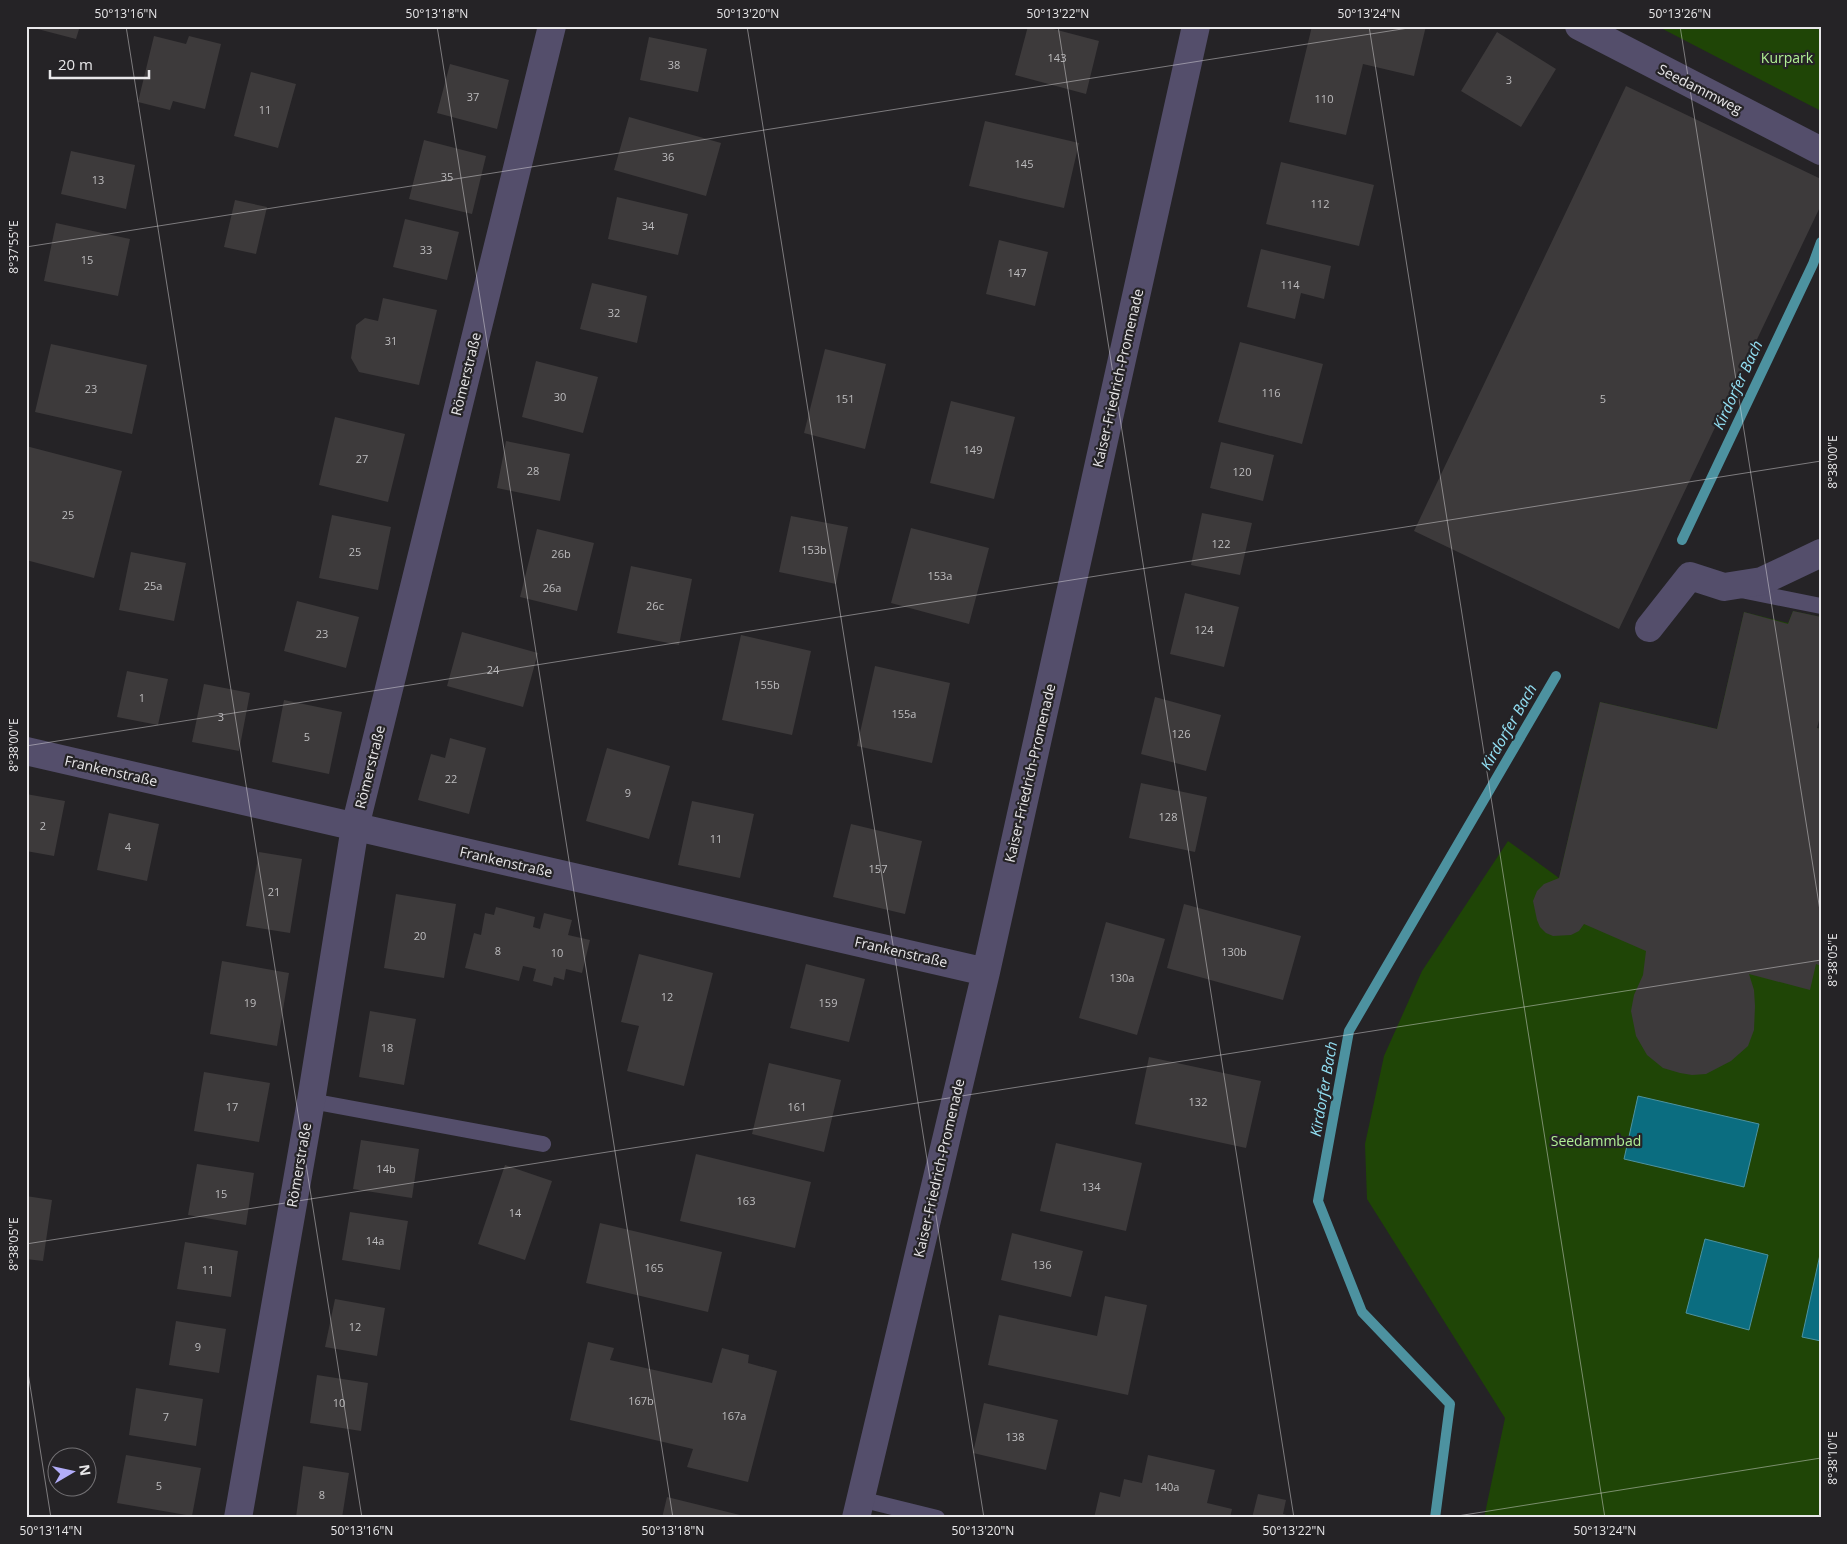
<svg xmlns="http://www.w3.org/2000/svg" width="1847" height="1544" viewBox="0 0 1847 1544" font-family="'Open Sans',sans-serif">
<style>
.green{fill:#1f4506}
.water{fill:#0b6d80;stroke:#4d92a0}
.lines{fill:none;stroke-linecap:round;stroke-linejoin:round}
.stream{stroke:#4d92a0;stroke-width:10}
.building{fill:#3d3a3b}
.service{stroke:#544e6b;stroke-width:16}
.minor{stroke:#544e6b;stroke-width:28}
.ticks{fill:none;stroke:#e8e7e9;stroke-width:1;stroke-opacity:0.45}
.labels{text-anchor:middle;stroke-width:4.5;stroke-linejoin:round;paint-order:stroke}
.number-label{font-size:11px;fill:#bdbcbe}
.park-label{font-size:14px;fill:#b1f095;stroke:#252326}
.street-label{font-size:14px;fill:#e8e7e9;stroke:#252326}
.water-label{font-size:15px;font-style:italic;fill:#93e1f5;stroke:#252326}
.neatline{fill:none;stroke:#e8e7e9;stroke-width:2}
.ticks-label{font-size:12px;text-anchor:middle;fill:#e8e7e9}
</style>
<rect width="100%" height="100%" fill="#252326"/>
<!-- green -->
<path class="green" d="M1657 26H1821V111Z
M1793 611 1821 617 1817 728 1821 729V1518H1484L1505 1418 1367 1199 1365 1144 1384 1056 1422 971 1508 841 1559 878 1600 702 1717 729 1744 612 1788 623Z"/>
<!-- water -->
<path class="water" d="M1638 1096 1759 1124 1744 1187 1624 1159Z
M1705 1239 1768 1255 1749 1330 1686 1313Z
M1821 1250V1341L1802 1337Z"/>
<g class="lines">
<!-- stream -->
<path class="stream" d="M1682 540 1813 264 1821 242
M1435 1518 1450 1404 1362 1312 1318 1201 1349 1031 1556 676"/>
</g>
<!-- building -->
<path class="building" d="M26 26H80L76 39Z
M1028 26H1042L1099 41 1086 94 1015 75Z
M1312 26H1426L1414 76 1363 64 1346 135 1289 122Z
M1497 32 1556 69 1521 127 1461 91Z
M154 36 186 44 189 36 221 44 205 109 173 101 170 110 138 102Z
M649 37 707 49 698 92 640 80Z
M450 64 509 80 497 129 437 113Z
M251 72 296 84 278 148 234 136Z
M1626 86 1821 179V205L1619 629 1414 531Z
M629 117 721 143 706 196 614 170Z
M985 121 1079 143 1064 208 969 186Z
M424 140 486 156 472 214 409 199Z
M71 151 135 165 126 209 61 194Z
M1281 162 1374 185 1359 246 1266 224Z
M617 197 688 214 678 255 608 239Z
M235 200 267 207 256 254 224 247Z
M405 219 459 232 447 280 393 267Z
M56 223 130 239 118 296 44 281Z
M999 240 1048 252 1035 306 986 294Z
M1261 249 1331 266 1324 299 1301 293 1295 319 1247 307Z
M592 283 647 296 637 343 580 329Z
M383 298 437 310 419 385 359 372 351 358 356 325 365 318 378 321Z
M1240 342 1323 364 1302 444 1218 422Z
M51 344 147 365 132 434 35 412Z
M825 349 886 364 865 449 804 433Z
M536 361 598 377 583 433 522 417Z
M951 401 1015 417 994 499 930 483Z
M335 417 405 434 388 502 319 485Z
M506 441 570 454 560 501 497 488Z
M1221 442 1274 455 1263 501 1210 488Z
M26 446 122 471 94 578 26 560Z
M1202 513 1252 523 1240 575 1191 565Z
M332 515 391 527 378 590 319 578Z
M791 516 848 527 836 584 779 572Z
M911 528 989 548 969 624 891 603Z
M537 529 594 543 577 611 520 597Z
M131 552 186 563 174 621 119 610Z
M631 566 692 579 679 645 617 633Z
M1185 593 1239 607 1224 667 1170 654Z
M297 601 359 617 346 668 284 651Z
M1793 611 1821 617V713L1817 728 1821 729V966L1816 964 1810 990 1749 974 1754 990 1755 1006 1754 1030 1748 1046 1731 1061 1706 1074 1692 1075 1680 1073 1663 1068 1647 1055 1636 1036 1631 1011 1634 995 1643 975 1646 951 1584 924 1579 931 1571 935 1553 936 1546 933 1540 927 1537 920 1533 901 1537 891 1544 884 1559 878 1600 702 1717 729 1744 612 1788 624Z
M462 632 538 653 523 707 447 686Z
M741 635 811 651 792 735 722 720Z
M875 666 950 683 932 763 857 746Z
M127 671 168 679 158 725 117 717Z
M204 684 250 693 239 751 192 742Z
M1155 697 1221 715 1206 771 1141 754Z
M284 700 342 712 329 774 272 762Z
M450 738 486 748 469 814 418 800 431 754 445 758Z
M607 748 670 766 649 839 586 821Z
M1141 783 1207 797 1195 852 1129 838Z
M26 794 65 801 54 856 26 851Z
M692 801 754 814 740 878 678 865Z
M109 813 159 824 147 881 97 870Z
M851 824 922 841 905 914 833 897Z
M259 852 302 859 290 933 246 926Z
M396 894 456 904 444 978 384 968Z
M1184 904 1301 936 1283 1000 1167 968Z
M496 907 535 917 533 927 540 929 544 913 572 920 568 935 590 940 582 973 566 969 564 980 554 977 552 986 533 981 536 969 523 966 519 981 465 968 474 933 481 935 485 913 494 915Z
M1106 922 1165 939 1137 1035 1079 1018Z
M639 954 713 973 684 1086 627 1071 639 1026 621 1022Z
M222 961 289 973 277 1046 210 1034Z
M806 964 865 979 849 1042 790 1028Z
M370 1011 416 1019 404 1085 359 1077Z
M1149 1057 1261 1081 1246 1148 1135 1124Z
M769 1063 841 1080 824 1152 752 1134Z
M204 1072 270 1083 259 1142 194 1131Z
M361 1140 419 1149 412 1198 353 1189Z
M1056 1143 1142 1163 1126 1231 1040 1211Z
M696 1154 811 1182 795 1248 680 1221Z
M197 1164 254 1173 246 1225 188 1215Z
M505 1165 552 1181 525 1260 478 1244Z
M26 1196 52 1200 43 1261 26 1259Z
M350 1212 408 1221 400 1270 342 1260Z
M600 1223 722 1252 708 1312 586 1283Z
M1012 1233 1083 1251 1071 1297 1001 1280Z
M185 1242 238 1251 231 1297 177 1289Z
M1105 1296 1147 1305 1128 1395 988 1365 999 1315 1097 1336Z
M335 1299 385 1308 377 1356 325 1347Z
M176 1321 226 1329 219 1373 169 1365Z
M588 1342 614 1348 610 1360 712 1383 722 1348 749 1355 748 1363 777 1371 748 1482 687 1467 693 1449 570 1420Z
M317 1375 368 1383 361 1431 310 1423Z
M136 1388 203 1399 196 1446 129 1435Z
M984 1403 1058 1420 1046 1470 973 1453Z
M126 1455 201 1468 192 1516 117 1503Z
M1148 1455 1215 1470 1207 1503 1232 1509 1230 1518H1094L1100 1492 1120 1497 1124 1479 1142 1483Z
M303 1466 349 1473 342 1518 296 1517Z
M1258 1494 1286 1500 1283 1514 1297 1518H1252Z
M667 1497 740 1515 739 1518H662Z"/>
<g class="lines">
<!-- service -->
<path class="service" d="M1741 590 1821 606
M311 1101 543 1144
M860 1499 937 1518"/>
<!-- minor -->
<path class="minor" d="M1579 26 1821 151
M1649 628 1690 576 1724 587 1762 581 1821 553
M26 751 986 972
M238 1518 311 1101 355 827 552 26
M856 1518 986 972 1196 26"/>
</g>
<!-- ticks -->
<path class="ticks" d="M126 26 362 1518M437 26 673 1518M747 26 984 1518M1058 26 1294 1518M1369 26 1605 1518M1680 26 1821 917M26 247 1421 26M26 746 1821 461M26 1244 1821 960M26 1360 51 1518M1445 1518 1821 1458"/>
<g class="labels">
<!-- number labels -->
<g class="number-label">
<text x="1057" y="62">143</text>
<text x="674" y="69">38</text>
<text x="1509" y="84">3</text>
<text x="473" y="101">37</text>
<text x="1324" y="103">110</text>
<text x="265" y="114">11</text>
<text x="668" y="161">36</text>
<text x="1024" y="168">145</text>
<text x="447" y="181">35</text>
<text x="98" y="184">13</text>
<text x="1320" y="208">112</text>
<text x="648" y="230">34</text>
<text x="426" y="254">33</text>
<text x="87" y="264">15</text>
<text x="1017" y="277">147</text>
<text x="1290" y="289">114</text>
<text x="614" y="317">32</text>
<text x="391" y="345">31</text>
<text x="91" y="393">23</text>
<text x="1271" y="397">116</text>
<text x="560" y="401">30</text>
<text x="845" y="403">151</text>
<text x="1603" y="403">5</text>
<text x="973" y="454">149</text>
<text x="362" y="463">27</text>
<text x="533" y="475">28</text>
<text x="1242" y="476">120</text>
<text x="68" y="519">25</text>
<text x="1221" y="548">122</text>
<text x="814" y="554">153b</text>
<text x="355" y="556">25</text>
<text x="561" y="558">26b</text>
<text x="940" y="580">153a</text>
<text x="153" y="590">25a</text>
<text x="552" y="592">26a</text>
<text x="655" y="610">26c</text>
<text x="1204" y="634">124</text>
<text x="322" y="638">23</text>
<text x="493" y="674">24</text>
<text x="767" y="689">155b</text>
<text x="142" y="702">1</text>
<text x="904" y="718">155a</text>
<text x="221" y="721">3</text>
<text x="1181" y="738">126</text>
<text x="307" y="741">5</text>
<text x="451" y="783">22</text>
<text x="628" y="797">9</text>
<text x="1168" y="821">128</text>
<text x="43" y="830">2</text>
<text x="716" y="843">11</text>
<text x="128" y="851">4</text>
<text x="878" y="873">157</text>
<text x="274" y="896">21</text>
<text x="420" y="940">20</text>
<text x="498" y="955">8</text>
<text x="1234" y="956">130b</text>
<text x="557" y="957">10</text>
<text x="1122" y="982">130a</text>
<text x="667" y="1001">12</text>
<text x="250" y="1007">19</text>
<text x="828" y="1007">159</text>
<text x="387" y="1052">18</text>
<text x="1198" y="1106">132</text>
<text x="232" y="1111">17</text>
<text x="797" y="1111">161</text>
<text x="386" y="1173">14b</text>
<text x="1091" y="1191">134</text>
<text x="221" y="1198">15</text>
<text x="746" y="1205">163</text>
<text x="515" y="1217">14</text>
<text x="375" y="1245">14a</text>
<text x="1042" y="1269">136</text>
<text x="654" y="1272">165</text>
<text x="208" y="1274">11</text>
<text x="355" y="1331">12</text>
<text x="198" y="1351">9</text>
<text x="641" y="1405">167b</text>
<text x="339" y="1407">10</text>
<text x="734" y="1420">167a</text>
<text x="166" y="1421">7</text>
<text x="1015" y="1441">138</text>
<text x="159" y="1490">5</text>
<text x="1167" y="1491">140a</text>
<text x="322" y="1499">8</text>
</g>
<!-- park labels -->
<g class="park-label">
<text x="1787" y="63">Kurpark</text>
<text x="1596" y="1146">Seedammbad</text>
</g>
<!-- street labels -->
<g class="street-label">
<text transform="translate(1700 89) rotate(27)" y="5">Seedammweg</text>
<text transform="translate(466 374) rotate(-76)" y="5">Römerstraße</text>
<text transform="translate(1118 378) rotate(-77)" y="5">Kaiser-Friedrich-Promenade</text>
<text transform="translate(370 767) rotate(-76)" y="5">Römerstraße</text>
<text transform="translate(111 771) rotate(13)" y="5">Frankenstraße</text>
<text transform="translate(1030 773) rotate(-77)" y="5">Kaiser-Friedrich-Promenade</text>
<text transform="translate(506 862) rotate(13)" y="5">Frankenstraße</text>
<text transform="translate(901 952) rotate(13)" y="5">Frankenstraße</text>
<text transform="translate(299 1165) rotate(-80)" y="5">Römerstraße</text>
<text transform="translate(939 1168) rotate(-77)" y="5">Kaiser-Friedrich-Promenade</text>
</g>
<!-- water labels -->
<g class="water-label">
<text transform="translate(1738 385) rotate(-65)" y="5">Kirdorfer Bach</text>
<text transform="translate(1509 727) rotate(-60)" y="5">Kirdorfer Bach</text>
<text transform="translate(1324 1089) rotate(-80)" y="5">Kirdorfer Bach</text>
</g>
</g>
<!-- border -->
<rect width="1847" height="1544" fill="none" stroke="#252326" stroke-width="55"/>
<!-- north arrow -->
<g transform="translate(72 1472) rotate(81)"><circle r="24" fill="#252326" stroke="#737174"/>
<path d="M0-4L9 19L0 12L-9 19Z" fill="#b2adf9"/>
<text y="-8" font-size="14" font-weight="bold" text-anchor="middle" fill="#e8e7e9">N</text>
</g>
<!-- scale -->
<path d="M50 70v8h99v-8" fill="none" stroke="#e8e7e9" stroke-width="2.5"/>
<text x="58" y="70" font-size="15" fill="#e8e7e9" stroke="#252326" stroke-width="4" paint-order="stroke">20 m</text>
<rect x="28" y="28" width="1792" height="1488" class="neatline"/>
<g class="ticks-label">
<text x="126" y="18">50°13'16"N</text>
<text x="437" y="18">50°13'18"N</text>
<text x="748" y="18">50°13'20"N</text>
<text x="1058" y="18">50°13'22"N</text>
<text x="1369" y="18">50°13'24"N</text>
<text x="1680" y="18">50°13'26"N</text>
<text transform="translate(14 247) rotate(-90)" y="4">8°37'55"E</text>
<text transform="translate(1833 462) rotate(-90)" y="4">8°38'00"E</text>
<text transform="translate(14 745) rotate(-90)" y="4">8°38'00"E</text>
<text transform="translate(1833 960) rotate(-90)" y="4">8°38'05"E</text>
<text transform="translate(14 1244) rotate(-90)" y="4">8°38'05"E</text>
<text transform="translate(1833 1458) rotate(-90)" y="4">8°38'10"E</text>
<text x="51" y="1535">50°13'14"N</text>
<text x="362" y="1535">50°13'16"N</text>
<text x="673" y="1535">50°13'18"N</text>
<text x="983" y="1535">50°13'20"N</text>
<text x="1294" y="1535">50°13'22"N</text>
<text x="1605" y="1535">50°13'24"N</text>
</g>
</svg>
